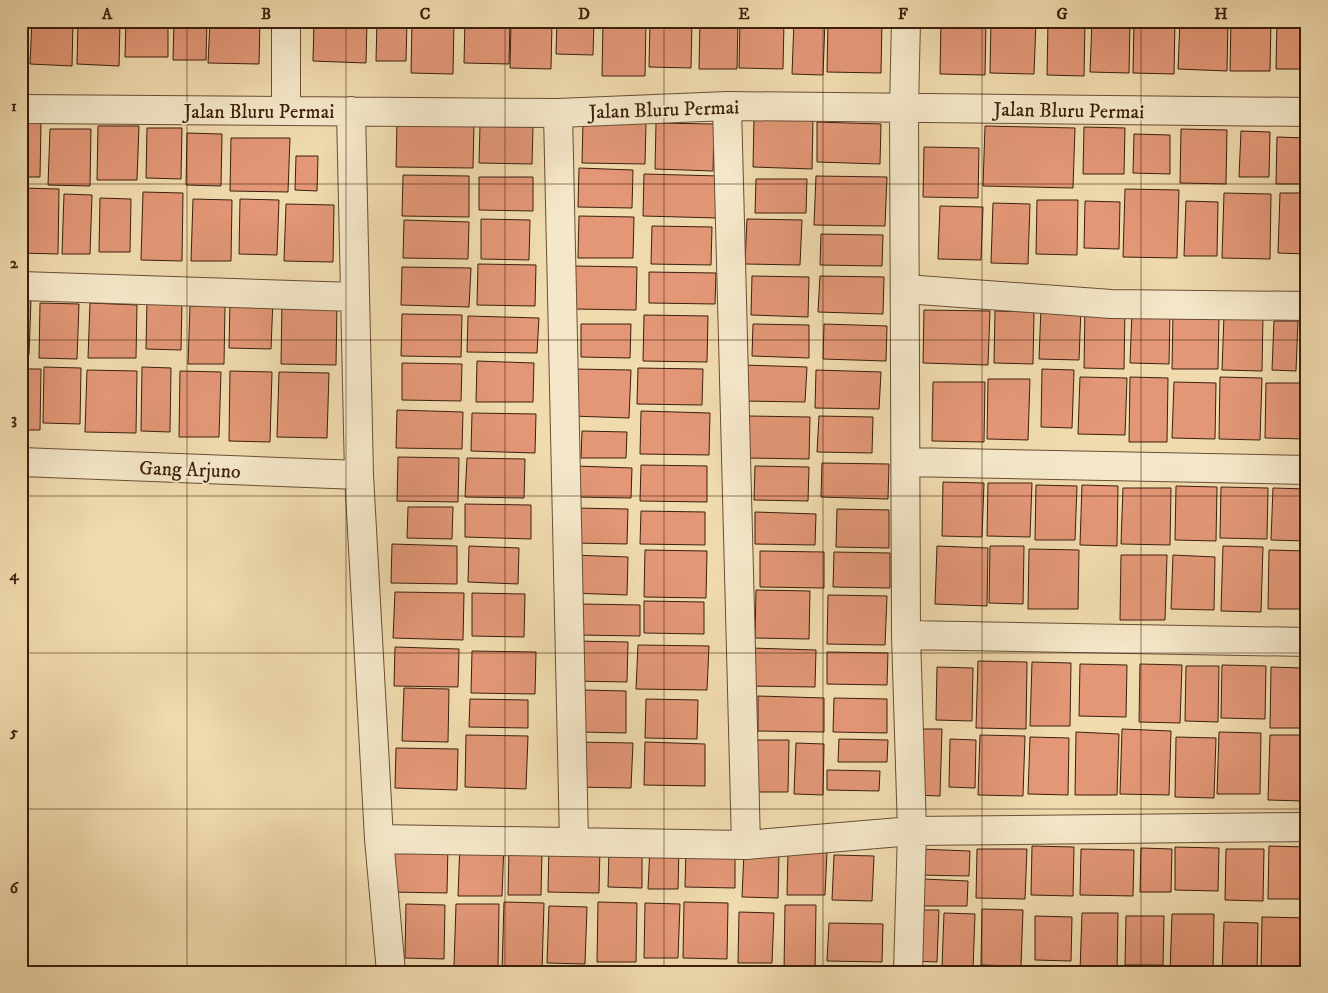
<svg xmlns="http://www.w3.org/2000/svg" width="1328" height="993" viewBox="0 0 1328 993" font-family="'IM FELL DW Pica',serif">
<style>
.building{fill:#e39777;stroke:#3c1f0c}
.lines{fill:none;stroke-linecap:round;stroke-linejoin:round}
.minor-casing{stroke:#694e34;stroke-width:30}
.minor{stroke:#f5e8ca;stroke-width:28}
.grid{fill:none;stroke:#3c1f0c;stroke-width:1;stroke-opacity:0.55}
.labels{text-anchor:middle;stroke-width:4;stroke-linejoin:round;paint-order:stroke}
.street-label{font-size:20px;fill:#3c1f0c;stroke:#f5e8ca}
.neatline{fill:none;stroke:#3c1f0c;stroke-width:2}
.grid-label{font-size:16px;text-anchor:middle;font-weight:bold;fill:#3c1f0c}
</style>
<rect width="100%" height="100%" fill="#f0dbae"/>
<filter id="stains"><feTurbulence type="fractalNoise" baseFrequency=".004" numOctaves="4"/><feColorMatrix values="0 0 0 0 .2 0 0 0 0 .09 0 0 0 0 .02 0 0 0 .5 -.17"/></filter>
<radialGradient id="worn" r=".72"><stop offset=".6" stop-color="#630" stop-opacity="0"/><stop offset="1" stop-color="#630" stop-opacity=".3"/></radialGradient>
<!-- building -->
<path class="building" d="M21 21H26L25 67H21Z
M32 21H73L72 66 30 64Z
M78 21H120L119 66 77 64Z
M126 21H168V57H125Z
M174 21H207L206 60H173Z
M210 21H260L259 64 208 63Z
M314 21H367L366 63 313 61Z
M377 21H407L406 61H376Z
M412 21H454L453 74 411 73Z
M465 21H510L509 64 464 63Z
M511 21H552L551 69 510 68Z
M557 21H594L593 55 556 54Z
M603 21H646L645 76H602Z
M650 21H692L691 68 649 67Z
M700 21H738L737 69H699Z
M740 21H784L783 69 739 68Z
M794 21H825L823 75 792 74Z
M828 21H882L881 73 827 72Z
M941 21H986L985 75 940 74Z
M991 21H1036L1034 74 990 73Z
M1048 21H1085L1084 76 1047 75Z
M1092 21H1130L1129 73 1090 72Z
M1134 21H1175L1174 74 1133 73Z
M1180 21H1228L1227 71 1178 69Z
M1231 21H1271L1270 71H1230Z
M1277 21H1307V69H1276Z
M754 118 813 119 812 169 753 167Z
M397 121 474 122 473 168 396 167Z
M583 122 646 123 645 164 582 163Z
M817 122 881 124 880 164 817 162Z
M21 123H41L40 177H21Z
M656 123 714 124 713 171 655 169Z
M98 126H139L137 180H97Z
M480 126 533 127 532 164 479 163Z
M985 126 1075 128 1073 188 983 186Z
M1084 127 1125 128 1124 174H1083Z
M147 128H182L181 179 146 178Z
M50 129H91L90 186 48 185Z
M1181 129 1227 130 1226 184 1180 183Z
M1241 131 1270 132 1269 177H1239Z
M187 133 222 134 221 186 186 185Z
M1134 134 1170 135V174L1133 173Z
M1277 137 1307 138V184H1276Z
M231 138H290L288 192 230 191Z
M924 147 979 148 978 198 923 197Z
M296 156H318L317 191 295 190Z
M579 168 633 170 632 208 578 207Z
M644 174 719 176 718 218 643 216Z
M403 175 469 176V217L402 216Z
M816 176 887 177 885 226 814 225Z
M479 177H533V211L479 210Z
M756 179H807L806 213H755Z
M21 188 59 189 58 254 21 253Z
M1125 189 1179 190 1177 258 1123 257Z
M143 192 183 193 182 261 141 260Z
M1224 193 1271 194 1270 259 1222 258Z
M1280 193H1307V254L1278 253Z
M64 194 92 195 90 254H62Z
M100 198 131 199 130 252H99Z
M193 199 232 200 231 261H191Z
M240 199 279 200 277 255 239 254Z
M1037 200H1078L1077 255 1036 254Z
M1085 201 1120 202 1119 249 1084 248Z
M1186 201 1218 202 1217 256H1184Z
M993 203 1030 204 1028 264 991 263Z
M286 204 334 205 333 262 284 261Z
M940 206 983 207 981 260 938 259Z
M579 216 634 217 633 258H578Z
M481 219 530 220 529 260 481 259Z
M747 219 802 220 800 265 745 264Z
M404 220 469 222 468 259 403 258Z
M652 226 712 227 711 265 651 264Z
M821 234 883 235 882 266 820 265Z
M478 264 536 265 535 306 477 305Z
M575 266 637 267 636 310 574 309Z
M402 267 471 268 469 307 401 305Z
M649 272 716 273 715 304 649 303Z
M752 276 809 277 808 317 751 315Z
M820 276 884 277 883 314 818 312Z
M21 299H31L29 355H21Z
M230 299H273L271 349 229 348Z
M147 301H182L181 350 146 349Z
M282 301 337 303 336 365 281 364Z
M40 303 79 304 77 359 39 358Z
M90 303 137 305 136 358H88Z
M190 306H225L224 364H188Z
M1041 307 1081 308 1079 360 1039 359Z
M1085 307 1125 308 1124 369 1084 368Z
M924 310 990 311 988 365 923 363Z
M995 311 1034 312 1033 364 994 363Z
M1132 311 1170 312 1169 364 1130 363Z
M1173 313 1219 314 1218 369H1172Z
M402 314 462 315 461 357 401 356Z
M644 315 708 316 707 362 643 361Z
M1224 315 1263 316 1262 371 1222 370Z
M468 316 539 318 537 353 467 352Z
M1274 321H1298L1296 371 1272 370Z
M581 324H631L630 358 581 357Z
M753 324 809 325V358L752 356Z
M824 324 887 326 886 361 823 359Z
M477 361 534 363 533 402H476Z
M402 363 462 364 461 401 402 400Z
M742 365 807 367 805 402 742 401Z
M44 367 81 368 80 424 43 423Z
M142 367 171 368 170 432 141 431Z
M638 368 703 369 702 405 637 404Z
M21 369H41L40 430H21Z
M573 369 631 370 629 418 572 416Z
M1042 369 1074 370 1072 428 1041 427Z
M87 370 137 371 136 433 85 432Z
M816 370 881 372 879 409 815 408Z
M180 371 221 372 219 437H179Z
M230 371 272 372 270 442 229 441Z
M279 372 329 373 327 438 277 437Z
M1080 377 1127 378 1125 435 1078 434Z
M1130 377 1168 378 1167 442H1129Z
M1220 377 1262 378 1260 440 1219 439Z
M988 379H1030L1028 440 987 439Z
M933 382H985L984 442 932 441Z
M1174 382 1216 383 1215 439 1172 438Z
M1266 383H1307V439L1265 438Z
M397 410 463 412 462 449 396 448Z
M641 411 710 413 709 455 640 454Z
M472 413 536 414 535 453 471 451Z
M749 416 810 417 809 459 748 458Z
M819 416 873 417 872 453 817 452Z
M582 431 627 432 626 458H581Z
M398 457 459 458 458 502 397 501Z
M467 458 525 459 524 498 465 497Z
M822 463 889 464 888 499 821 497Z
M641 465 707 466V502L640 501Z
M576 466 632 468 631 498 576 497Z
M755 466 809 467 808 501 754 500Z
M943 482 984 483 982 537 942 536Z
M988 483H1032L1030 537 987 536Z
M1036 485 1077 486 1075 540H1035Z
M1082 485 1118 486 1117 546 1080 545Z
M1176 486 1217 487 1216 541 1175 540Z
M1221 487 1268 488 1267 539 1220 538Z
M1123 488H1171L1170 545 1121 544Z
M1273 488 1307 489V541L1271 540Z
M465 504 531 505V539L465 537Z
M408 507H453L452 539 407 538Z
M574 508 628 509 627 544 574 543Z
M837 509 889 510V548L836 547Z
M641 511 705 512V545L640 544Z
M755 512 816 514 815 545 755 544Z
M392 544 457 546V584L391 583Z
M469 546 519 548 518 584 468 582Z
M937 546 988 548 987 606 935 604Z
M990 546H1024L1023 604 989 603Z
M1223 546 1263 547 1261 612 1221 611Z
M1029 549 1079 550 1078 609H1028Z
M645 550 707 551 706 598 644 597Z
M1269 550 1307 551 1306 609H1268Z
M760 551 824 552V588L760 587Z
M834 552 890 553V588L833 587Z
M571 555 628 557 627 595 570 593Z
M1121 555H1167L1165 620H1120Z
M1173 555 1215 557 1214 610 1171 609Z
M756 590 810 591 809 639 755 638Z
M395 592 464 593 463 640 393 638Z
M472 593 525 594 524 637 472 636Z
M828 595 887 596 885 645 827 644Z
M644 601 704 602V634L644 633Z
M581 604 640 605V636L580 635Z
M574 641 628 642 627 682 572 681Z
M638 645 709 646 707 690 636 689Z
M395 647 459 649 458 687 394 686Z
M750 648 816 650 815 687 749 686Z
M472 651 536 652 535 694 471 693Z
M827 652 888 653 887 685 827 684Z
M978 661 1027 662 1026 729 976 728Z
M1032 662 1071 663 1070 726H1030Z
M1080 664 1127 665 1126 717 1079 716Z
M1140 664 1182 665 1180 723 1139 722Z
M1222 665 1266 666 1265 719 1221 718Z
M1186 666H1219L1218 722 1185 721Z
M937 667 973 668 972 721 936 720Z
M1271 667 1302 668 1301 728H1270Z
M404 688 449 689 448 742 402 741Z
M584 690 626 691V733L582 732Z
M758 696 824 698V732L758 731Z
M834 698 887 699V733L833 732Z
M470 699 528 700V728L469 727Z
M646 699 698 700 697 739 645 738Z
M917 729H942L940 796 915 795Z
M1122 729 1171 731 1169 795 1120 794Z
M1076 732 1119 734 1117 795H1075Z
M1219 732 1261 733 1260 794H1217Z
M466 735 528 736 526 789 465 787Z
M980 735 1025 736 1023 796 978 795Z
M1270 735H1304L1303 801 1268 800Z
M1030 737 1069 738 1068 795 1028 794Z
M1176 737 1216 738 1214 798 1175 797Z
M839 739 888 740 887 762H838Z
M950 739 976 740 975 788 949 787Z
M751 740H789L788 792H750Z
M577 742 633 743 631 788 577 787Z
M645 742 705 744V786L644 785Z
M796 743 824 744 823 795 794 794Z
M396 748 458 749 457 790 395 788Z
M827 770 880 771 879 791 827 790Z
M460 842 504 843 502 896H458Z
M392 843 448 845 447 893 391 892Z
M549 844 600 845 599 893 548 892Z
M650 846 679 847 678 889H648Z
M1032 846 1074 847 1073 896 1031 895Z
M1269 846 1306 847 1305 899H1268Z
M1175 847 1219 848 1218 891 1175 890Z
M1141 848 1172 849 1171 892H1140Z
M686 849 735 850V888L685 887Z
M919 849 970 851 969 876 919 875Z
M977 849H1027L1025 899 976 898Z
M1081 849 1134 850 1133 896 1080 895Z
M1226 849H1264L1263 901 1225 900Z
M509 850H542L541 895H508Z
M609 850H642V888L608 887Z
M788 851 827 852 825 895H787Z
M744 852H779L778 898 742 897Z
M834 855 874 856 872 901 832 900Z
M923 879 968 881 967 906H923Z
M504 902 544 903 542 971 502 970Z
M598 902 637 903 636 962H597Z
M684 902 728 903 727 959 683 958Z
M645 903 680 904 678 958H644Z
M406 904 445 905 444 959 405 958Z
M456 904H499L498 966H454Z
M785 905H816L815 972H784Z
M549 906 587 907 585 964 547 963Z
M982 909 1023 910 1021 966 981 965Z
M914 910H939L937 962 912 961Z
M739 912 774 913 772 963H738Z
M944 913 975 914 973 969 942 968Z
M1082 913H1118L1117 972 1080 971Z
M1172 914H1214L1213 972H1170Z
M1035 916 1072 917 1071 961 1035 960Z
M1126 916H1164L1163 965H1125Z
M1262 917 1307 918 1306 971H1261Z
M1224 922 1258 923 1257 972H1222Z
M829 923 883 924 882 962 827 961Z"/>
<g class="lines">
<defs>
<path id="minor" d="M286 21V111
M906 21 904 108 906 635 912 831 908 972
M727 106 746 845
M21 109 558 113 727 106 1307 112
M351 111 359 475 379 839 391 972
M558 113 574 842
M21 286 355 297
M905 289 1111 304 1307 306
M21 462 359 475
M906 462 1307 470
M906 635 1307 642
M379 839 746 845 912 831 1307 827"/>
</defs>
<!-- minor casing -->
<use href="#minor" class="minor-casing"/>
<!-- minor -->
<use href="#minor" class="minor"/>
</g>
<!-- grid -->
<path class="grid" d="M187 21V972M346 21V972M505 21V972M664 21V972M823 21V972M982 21V972M1141 21V972M21 184H1307M21 340H1307M21 496H1307M21 653H1307M21 809H1307"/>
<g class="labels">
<!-- street labels -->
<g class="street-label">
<text transform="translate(664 109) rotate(-2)" y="7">Jalan Bluru Permai</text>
<text transform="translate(1069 110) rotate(1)" y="7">Jalan Bluru Permai</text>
<text x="259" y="118">Jalan Bluru Permai</text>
<text transform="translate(190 469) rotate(2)" y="7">Gang Arjuno</text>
</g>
</g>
<!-- margin -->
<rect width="1328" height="993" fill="none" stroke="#f0dbae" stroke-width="55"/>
<rect x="28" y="28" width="1272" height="938" class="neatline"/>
<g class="grid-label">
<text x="107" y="19">A</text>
<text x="266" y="19">B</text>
<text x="425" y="19">C</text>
<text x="584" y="19">D</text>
<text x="744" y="19">E</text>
<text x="903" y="19">F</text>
<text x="1062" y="19">G</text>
<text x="1221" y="19">H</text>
<text x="14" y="111">1</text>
<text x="14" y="268">2</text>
<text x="14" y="424">3</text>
<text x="14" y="580">4</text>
<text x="14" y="737">5</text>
<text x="14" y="893">6</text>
</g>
<rect width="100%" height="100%" filter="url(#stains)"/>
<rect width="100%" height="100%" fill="url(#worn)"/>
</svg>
